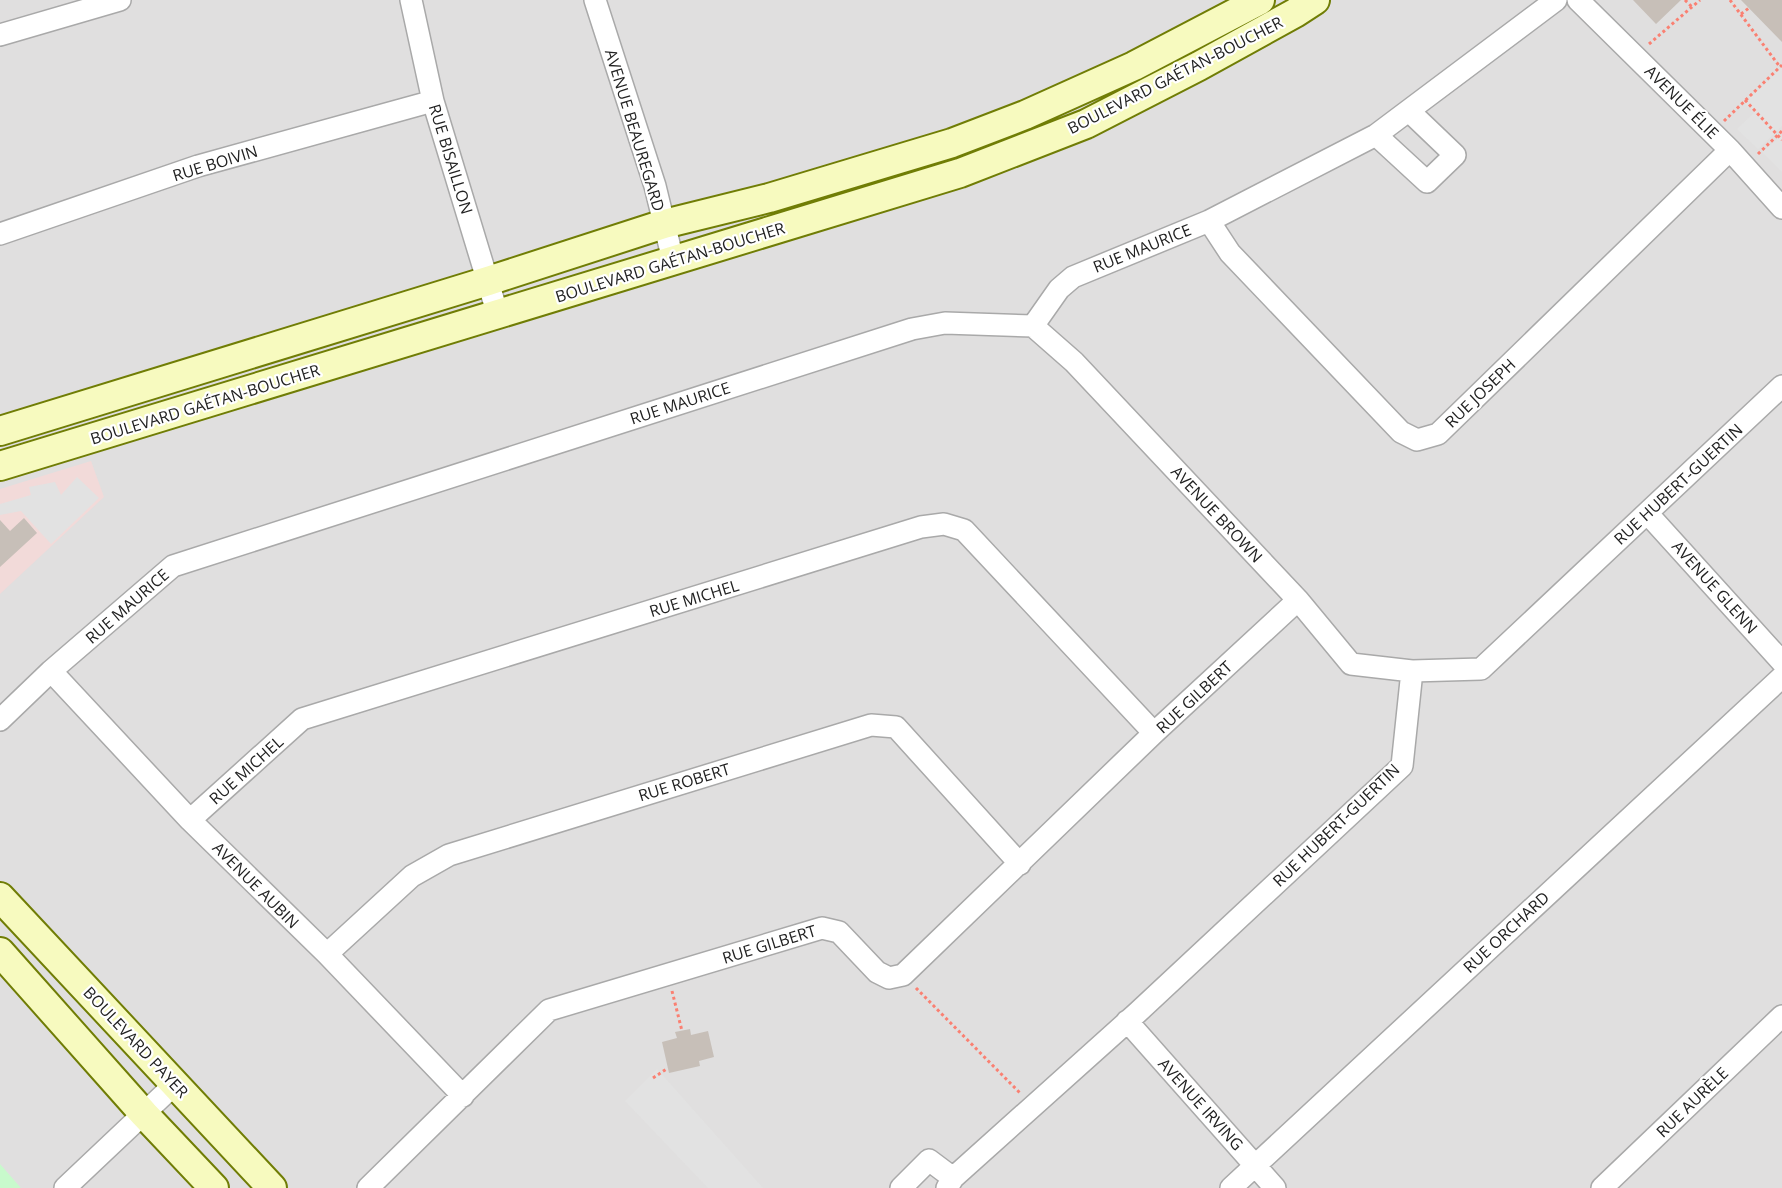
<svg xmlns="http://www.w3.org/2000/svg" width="1782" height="1188" viewBox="0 0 1782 1188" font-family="'Open Sans',sans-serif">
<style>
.residential{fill:#e0dfdf}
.commercial{fill:#f2dad9}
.park{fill:#c8facc}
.parking{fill:#e2e2e2}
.building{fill:#c7bfb8}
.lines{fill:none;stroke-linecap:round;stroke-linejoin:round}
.street-casing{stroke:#a9a9a9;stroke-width:24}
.secondary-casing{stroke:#707d05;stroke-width:32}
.path{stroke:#fa8072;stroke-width:3;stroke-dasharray:3 3;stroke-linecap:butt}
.street{stroke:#fff;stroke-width:21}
.secondary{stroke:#f7fabf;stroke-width:28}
.labels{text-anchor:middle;stroke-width:4.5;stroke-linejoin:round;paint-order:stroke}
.street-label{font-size:16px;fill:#222;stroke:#fff}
</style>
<rect width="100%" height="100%" fill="#f2efe9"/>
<!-- residential -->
<path class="residential" d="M0 0H1782V1188H0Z"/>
<!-- commercial -->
<path class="commercial" d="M91 461 104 497 0 594V489Z"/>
<!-- park -->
<path class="park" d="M0 1164 21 1188H0Z"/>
<!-- parking -->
<path class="parking" d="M1782 67V126L1758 149 1737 129 1754 113 1744 103Z
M1782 135V172L1762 152Z
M77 477 99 498 51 544 21 511 0 515V504L31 495 29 487 55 482 61 495Z
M657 1069 763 1188H708L625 1101Z"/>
<!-- building -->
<path class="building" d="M1633 0H1681L1656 24Z
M1741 0H1782V42Z
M24 518 37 533 0 567V520L10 531Z
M690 1029 691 1035 708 1031 714 1057 699 1061 700 1066 669 1073 662 1042 677 1038 675 1032Z"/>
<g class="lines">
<defs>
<path id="street" d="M411 0 433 101 498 315
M595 0 655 186 673 260
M1578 0 1730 150 1782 208
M0 35 120 0
M1376 135 1427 182 1455 155 1409 111
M1209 221 1230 253 1401 432 1417 440 1438 434 1730 150
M0 234 198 166 433 101
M1033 326 1074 362 1298 600 1351 664 1412 671 1481 669 1782 386
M1033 326 1059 289 1073 277 1209 221 1376 135 1556 0
M1647 513 1782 662
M51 671 190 820 327 954 463 1096
M0 720 51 671 173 566 912 329 945 323 1033 326
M190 820 302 719 921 527 944 524 964 530 1154 733
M327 954 412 876 449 855 871 725 896 727 1020 864
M1127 1021 1275 1188
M65 1188 175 1084
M368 1188 549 1010 822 928 839 932 877 972 889 978 903 975 1154 733 1298 600
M901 1188 929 1160 953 1178
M947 1188 953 1178 1137 1013 1402 766 1412 671
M1231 1188 1782 677
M1602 1188 1782 1016"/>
<path id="secondary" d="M0 431 488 281 664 224 769 198 952 143 1025 115 1134 66 1260 0
M0 466 960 173 1086 124 1199 66 1295 13 1315 0
M0 897 272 1188
M0 952 144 1114 214 1188"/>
</defs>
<!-- street casing -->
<use href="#street" class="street-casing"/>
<!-- secondary casing -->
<use href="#secondary" class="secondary-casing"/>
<!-- path -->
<path class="path" d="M1685 0 1692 7
M1730 0 1780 67
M1741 14 1749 8
M1649 44 1700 0
M1745 100 1782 140
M1724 121 1782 65
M1758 154 1782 131
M916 988 1021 1094
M672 991 682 1031
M653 1078 668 1068"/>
<!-- street -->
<use href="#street" class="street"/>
<!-- secondary -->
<use href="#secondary" class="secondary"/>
</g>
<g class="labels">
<!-- street labels -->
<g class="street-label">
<text transform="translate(1175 75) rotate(-27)" y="6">BOULEVARD GAÉTAN-BOUCHER</text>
<text transform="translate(1682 102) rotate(45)" y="6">AVENUE ÉLIE</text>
<text transform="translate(635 130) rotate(73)" y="6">AVENUE BEAUREGARD</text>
<text transform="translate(451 159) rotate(73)" y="6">RUE BISAILLON</text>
<text transform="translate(215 163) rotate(-17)" y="6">RUE BOIVIN</text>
<text transform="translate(1142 248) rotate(-22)" y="6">RUE MAURICE</text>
<text transform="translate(670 262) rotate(-17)" y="6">BOULEVARD GAÉTAN-BOUCHER</text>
<text transform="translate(1480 393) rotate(-44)" y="6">RUE JOSEPH</text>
<text transform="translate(680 403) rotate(-18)" y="6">RUE MAURICE</text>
<text transform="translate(205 404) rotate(-17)" y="6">BOULEVARD GAÉTAN-BOUCHER</text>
<text transform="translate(1678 484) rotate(-43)" y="6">RUE HUBERT-GUERTIN</text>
<text transform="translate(1217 514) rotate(47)" y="6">AVENUE BROWN</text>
<text transform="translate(1715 587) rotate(48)" y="6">AVENUE GLENN</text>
<text transform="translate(694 598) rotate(-17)" y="6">RUE MICHEL</text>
<text transform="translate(127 606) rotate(-41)" y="6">RUE MAURICE</text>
<text transform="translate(1194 697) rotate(-43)" y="6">RUE GILBERT</text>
<text transform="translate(246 770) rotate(-42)" y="6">RUE MICHEL</text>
<text transform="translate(684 782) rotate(-17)" y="6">RUE ROBERT</text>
<text transform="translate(1336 825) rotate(-44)" y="6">RUE HUBERT-GUERTIN</text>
<text transform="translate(256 885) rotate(45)" y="6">AVENUE AUBIN</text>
<text transform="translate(1506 932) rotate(-43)" y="6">RUE ORCHARD</text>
<text transform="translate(769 944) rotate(-17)" y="6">RUE GILBERT</text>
<text transform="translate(136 1042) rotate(47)" y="6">BOULEVARD PAYER</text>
<text transform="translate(1692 1102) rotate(-44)" y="6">RUE AURÈLE</text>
<text transform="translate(1201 1104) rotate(48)" y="6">AVENUE IRVING</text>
</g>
</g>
</svg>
